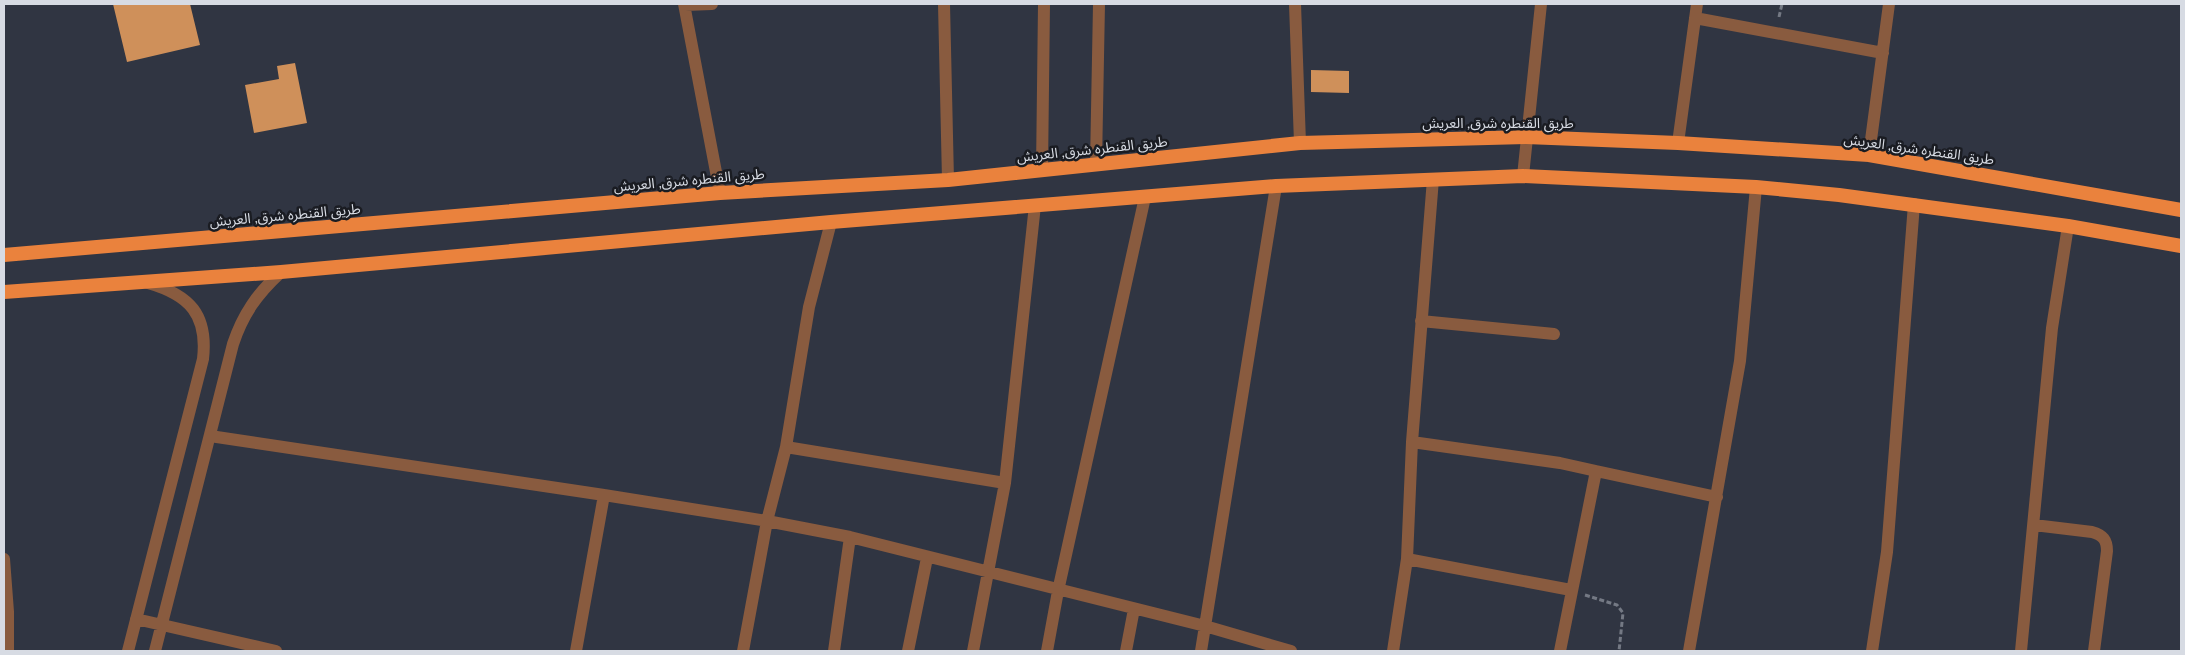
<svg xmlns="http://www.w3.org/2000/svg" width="2185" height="655" viewBox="0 0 2185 655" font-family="Lato,'Noto Sans Arabic',sans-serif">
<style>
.building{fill:#cf905a}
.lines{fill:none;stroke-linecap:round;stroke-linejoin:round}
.path{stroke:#747984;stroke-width:3;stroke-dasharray:5 2.5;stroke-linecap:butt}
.minor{stroke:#895b3f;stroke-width:12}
.trunk{stroke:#ea823d;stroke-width:14}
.labels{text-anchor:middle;stroke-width:5;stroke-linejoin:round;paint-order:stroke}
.street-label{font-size:14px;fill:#d7dbe3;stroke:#1a1c22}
</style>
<rect width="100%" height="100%" fill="#303542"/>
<!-- building -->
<path class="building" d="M113 4H190L200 45 127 62Z
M295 63 307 123 254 133 245 85 279 79 277 66Z
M1311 70 1349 71V93L1311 92Z"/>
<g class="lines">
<!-- path -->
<path class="path" d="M1779 17 1782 4
M1585 595 1617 605 1623 613 1619 651"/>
<!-- minor -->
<path class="minor" d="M684 4 720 193
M944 4 948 180
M1295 4 1300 143
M685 5 712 4
M1695 18 1883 53
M1678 143 1697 4
M1869 155 1889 4
M1096 164 1099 4
M1042 170 1044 4
M1523 176 1541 4
M1421 321 1554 334
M210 436 604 495 767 521 850 537 1205 626 1291 651
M1412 442 1560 463 1596 471 1560 651
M786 447 1005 483
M1596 471 1717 497
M2034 525 2092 532C2103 535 2107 540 2107 551L2094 651
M4 559 8 612V651
M1407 559 1571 590
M136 619 276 651
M128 651 203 359C208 315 190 295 148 283
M155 651 233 344C243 314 257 294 281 272
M576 651 604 495
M743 651 767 521 786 447 809 307 831 222
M834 651 850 537
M908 651 927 558
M973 651 1005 483 1035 205
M1047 651 1058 591 1145 197
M1126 651 1134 609
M1201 651 1276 186
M1393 651 1407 559 1412 442 1433 179
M1689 651 1740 361 1756 187
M1872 651 1887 552 1914 204
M2021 651 2052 328 2068 226"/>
<!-- trunk -->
<path class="trunk" d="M4 255 720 193 948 180 1300 143 1526 137 1678 143 1869 155 2181 210
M4 292 281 272 831 222 1276 186 1523 176 1756 187 1839 195 2068 226 2181 246"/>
</g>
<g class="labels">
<!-- street labels -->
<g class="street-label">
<text x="1498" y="128">طريق القنطره شرق, العريش</text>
<text transform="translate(1092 149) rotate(-6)" y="5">طريق القنطره شرق, العريش</text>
<text transform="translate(1919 149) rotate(8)" y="5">طريق القنطره شرق, العريش</text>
<text transform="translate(689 180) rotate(-5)" y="5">طريق القنطره شرق, العريش</text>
<text transform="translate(285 215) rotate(-5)" y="5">طريق القنطره شرق, العريش</text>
</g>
</g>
<!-- border -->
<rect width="2185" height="655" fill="none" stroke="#d7dbe3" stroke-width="10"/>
</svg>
